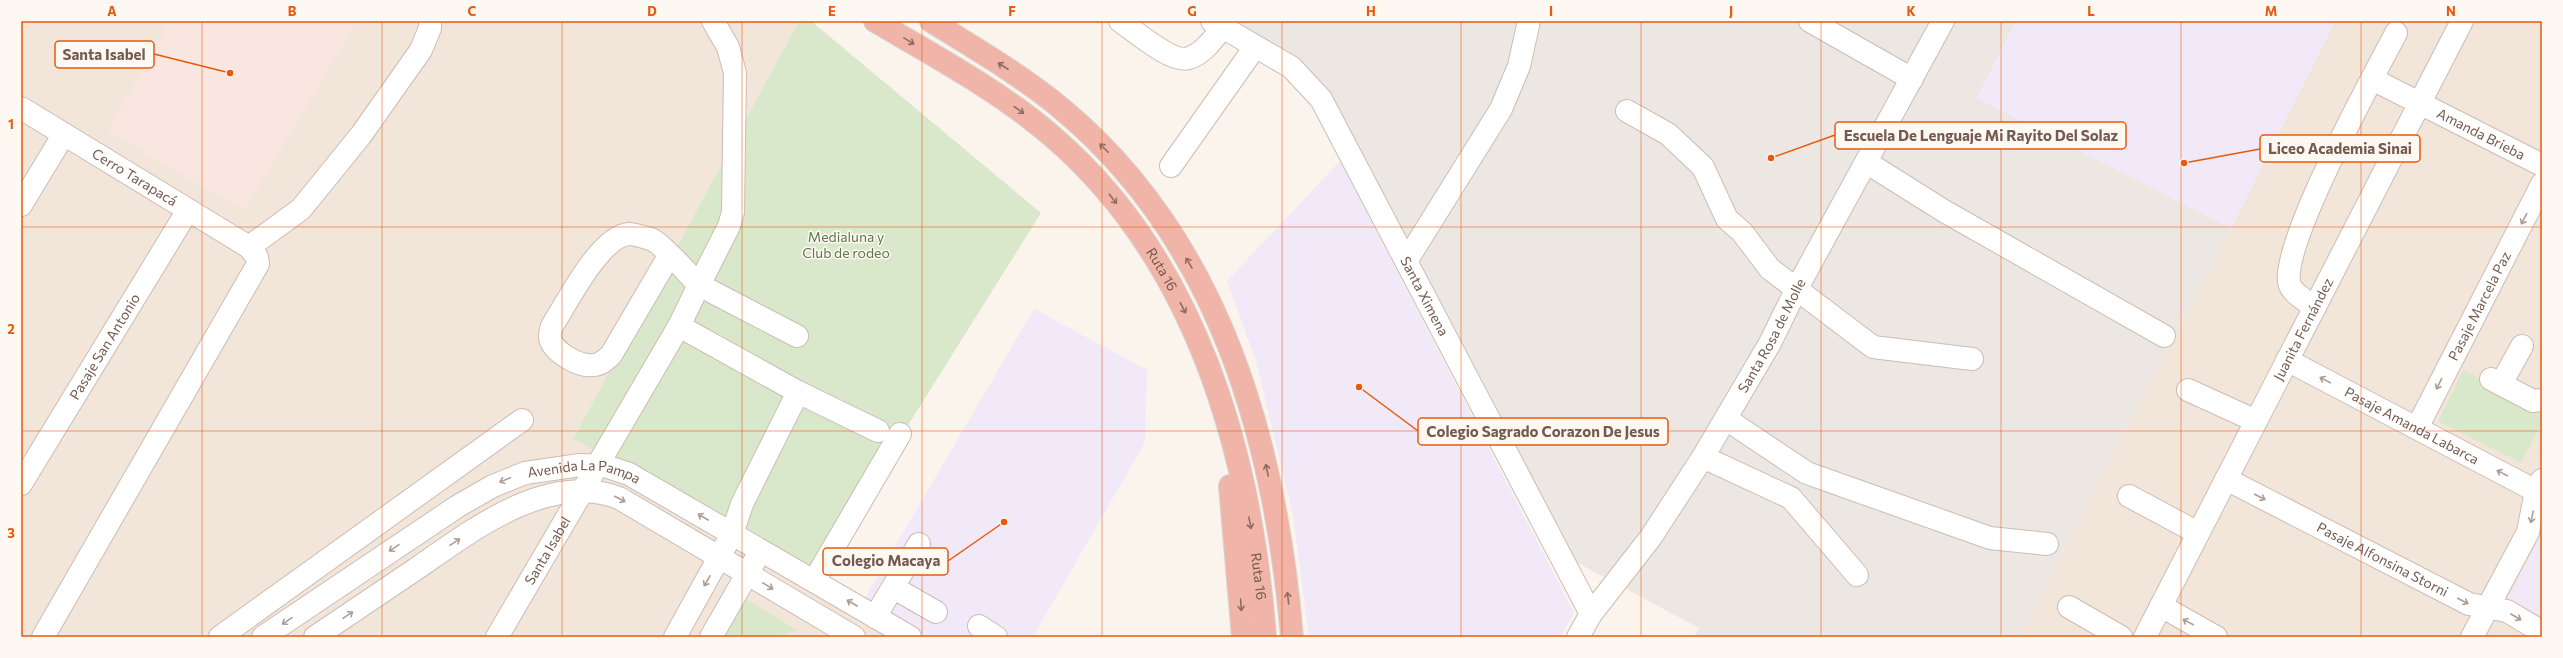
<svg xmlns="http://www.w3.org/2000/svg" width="2563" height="658" viewBox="0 0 2563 658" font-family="Commissioner,sans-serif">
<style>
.residential{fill:#f2e5da}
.commercial{fill:#fae6e1}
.industrial{fill:#ede7e4}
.education{fill:#f1e8f8}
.green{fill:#d9e8ca}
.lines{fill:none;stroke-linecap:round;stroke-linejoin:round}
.minor-casing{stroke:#cdbcb2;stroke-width:24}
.highway-casing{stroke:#d8d1ce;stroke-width:24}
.minor{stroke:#fff;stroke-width:22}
.highway{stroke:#f0b5a8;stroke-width:22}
.oneway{stroke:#8e6c62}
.oneway2{stroke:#ac9c96}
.grid{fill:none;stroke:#e8590c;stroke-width:1;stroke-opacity:0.55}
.labels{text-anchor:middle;stroke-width:3;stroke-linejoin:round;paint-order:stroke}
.street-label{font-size:14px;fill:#755a50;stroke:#fef8f2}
.park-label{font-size:14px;fill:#5b7949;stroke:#fef8f2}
.leader{fill:none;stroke:#e8590c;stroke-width:1.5}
.callout-dot{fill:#e8590c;stroke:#fef8f2;stroke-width:1.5}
.callout{fill:#fef8f2;stroke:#e8590c;stroke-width:1.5}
.callout-label{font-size:15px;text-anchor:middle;font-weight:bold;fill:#755a50}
.neatline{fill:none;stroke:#e8590c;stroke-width:1.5}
.grid-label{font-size:13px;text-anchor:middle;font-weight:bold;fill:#e8590c}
</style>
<rect width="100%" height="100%" fill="#fbf4ec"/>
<!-- residential -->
<path class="residential" d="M21 21H799L573 439 818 569 863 601 924 637H21Z
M2335 21H2542V637H2019L2231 228Z"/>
<!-- commercial -->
<path class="commercial" d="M170 21H357L244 211 108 131Z"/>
<!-- industrial -->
<path class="industrial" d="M1234 21H2016L1977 98 2231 228 2019 637H1694L1699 628 1574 561 1308 80Z"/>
<!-- education -->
<path class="education" d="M2016 21H2335L2231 228 1977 98Z
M1340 161 1574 613 1560 637H1309L1293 515 1256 361 1227 281Z
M1034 309 1147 370 1145 442 1033 637H924L863 601Z
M2542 533V616L2508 598Z"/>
<!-- green -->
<path class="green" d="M799 21H811L1041 213 818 569 573 439Z
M2463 370 2542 410V422L2521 463 2438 421Z
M746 599 797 630 775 637H722Z"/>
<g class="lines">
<defs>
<g id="minor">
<path d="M1120 21C1135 31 1172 64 1189 58 1203 54 1214 38 1223 27"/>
<path id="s1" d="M1212 21 1291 67 1321 99 1591 614"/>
<path d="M1810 21 1912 79"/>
<path id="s2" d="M2372 79 2542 165"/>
<path id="s3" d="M21 108 249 247 257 257 258 264 43 637"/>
<path d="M1627 111 1668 134 1703 167 1727 219 1742 232 1770 269 1873 347 1972 359"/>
<path d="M1866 162 1944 211 2164 336"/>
<path d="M1171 166 1255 47"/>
<path d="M21 205 64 134"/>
<path d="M249 247 301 209 361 135 421 50 430 28V21"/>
<path d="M669 256 611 355C605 360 601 365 593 365 579 367 553 352 550 338 549 335 551 330 552 326 567 303 600 236 629 234 635 234 647 238 653 240 663 245 689 275 699 285L729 226 733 212 735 73 728 47 713 21"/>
<path d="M1407 260 1501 109 1519 66 1529 21"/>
<path d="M2315 307C2306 301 2291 293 2289 282 2283 240 2373 77 2396 33"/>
<path d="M679 326 798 392 878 431"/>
<path id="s4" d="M2287 360 2536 491"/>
<path d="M2491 379 2533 401 2542 400"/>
<path d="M2501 384 2522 346"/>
<path d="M2188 390 2256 421"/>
<path d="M1726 419 1807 473 1990 538 2047 544"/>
<path id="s5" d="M2417 428 2542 184"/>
<path d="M1703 457 1791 498 1857 575"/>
<path id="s6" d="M2226 479 2469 604 2507 611 2542 632"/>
<path id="s7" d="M21 484 188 210"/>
<path d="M2129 496 2198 533"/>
<path d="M814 581 900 434"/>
<path d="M894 588 936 612"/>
<path d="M2161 606 2216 637"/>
<path d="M2069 607 2121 637"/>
<path d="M875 617 919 544"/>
<path d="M979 626 996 637"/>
<path d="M220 637 522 420"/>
<path id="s8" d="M263 637 458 506 493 486 525 473 580 465 605 466 629 474 910 637"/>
<path d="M315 637C349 614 382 592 416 569 471 531 547 471 619 498L854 637"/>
<path id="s9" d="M497 637 679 326 699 285 797 336"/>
<path d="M675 637 732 534 742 504 798 392"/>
<path d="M711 637 754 562"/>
<path id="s10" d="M1578 637 1591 614 1651 537 1703 457 1770 343 1796 290 1943 21"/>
<path id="s11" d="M2145 637 2462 21"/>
<path d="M2472 637 2528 532 2536 491 2542 480"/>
</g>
<g id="highway">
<path id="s12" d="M875 21C936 57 1000 91 1053 137 1197 261 1251 454 1265 637"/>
<path d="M931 21C976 49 1021 75 1062 109 1220 241 1275 440 1292 637"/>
<path d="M1230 486 1243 637"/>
</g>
</defs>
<!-- minor casing -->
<use href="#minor" class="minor-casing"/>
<!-- highway casing -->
<use href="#highway" class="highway-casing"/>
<!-- minor -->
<use href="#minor" class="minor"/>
<!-- highway -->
<use href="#highway" class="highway"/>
</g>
<!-- one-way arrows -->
<defs><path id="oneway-shaft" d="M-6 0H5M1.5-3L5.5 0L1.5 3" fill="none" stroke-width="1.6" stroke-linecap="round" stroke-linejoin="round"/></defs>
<g class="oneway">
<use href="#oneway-shaft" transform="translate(909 41) rotate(31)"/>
<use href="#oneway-shaft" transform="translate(1003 66) rotate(-147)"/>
<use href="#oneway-shaft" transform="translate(1019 110) rotate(35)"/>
<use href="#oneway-shaft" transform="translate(1104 148) rotate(-135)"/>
<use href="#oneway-shaft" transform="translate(1113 199) rotate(52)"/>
<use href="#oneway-shaft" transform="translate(1189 263) rotate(-120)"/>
<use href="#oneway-shaft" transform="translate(1183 308) rotate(62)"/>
<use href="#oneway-shaft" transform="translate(1267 470) rotate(-102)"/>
<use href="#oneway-shaft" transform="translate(1250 523) rotate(79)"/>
<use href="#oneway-shaft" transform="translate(1288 598) rotate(-97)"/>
<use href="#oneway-shaft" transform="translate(1241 605) rotate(86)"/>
</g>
<g class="oneway2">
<use href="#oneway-shaft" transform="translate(2524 219) rotate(117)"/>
<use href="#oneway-shaft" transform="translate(2325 380) rotate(-152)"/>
<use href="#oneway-shaft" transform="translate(2439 384) rotate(117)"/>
<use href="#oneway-shaft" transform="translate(2502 473) rotate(-152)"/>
<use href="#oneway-shaft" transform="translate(505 480) rotate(158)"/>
<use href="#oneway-shaft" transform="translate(2260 497) rotate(27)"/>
<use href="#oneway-shaft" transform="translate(620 499) rotate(27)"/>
<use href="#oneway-shaft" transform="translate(703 517) rotate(-150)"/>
<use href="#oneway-shaft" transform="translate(2532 517) rotate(102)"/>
<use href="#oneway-shaft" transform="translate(455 542) rotate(-34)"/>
<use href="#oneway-shaft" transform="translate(394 548) rotate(146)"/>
<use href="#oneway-shaft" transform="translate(707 581) rotate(120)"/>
<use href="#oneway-shaft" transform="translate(768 586) rotate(31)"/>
<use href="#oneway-shaft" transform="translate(2463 601) rotate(27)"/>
<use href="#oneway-shaft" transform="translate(852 603) rotate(-150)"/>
<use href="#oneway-shaft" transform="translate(348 615) rotate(-34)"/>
<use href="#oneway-shaft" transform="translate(2516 617) rotate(30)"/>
<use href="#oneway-shaft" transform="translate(287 621) rotate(146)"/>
<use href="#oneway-shaft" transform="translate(2188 622) rotate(-152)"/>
</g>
<!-- grid -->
<path class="grid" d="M202 21V637M382 21V637M562 21V637M742 21V637M922 21V637M1102 21V637M1282 21V637M1461 21V637M1641 21V637M1821 21V637M2001 21V637M2181 21V637M2361 21V637M21 227H2542M21 431H2542"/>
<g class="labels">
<!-- street labels -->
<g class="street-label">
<text dy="5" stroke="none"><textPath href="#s2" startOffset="122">Amanda Brieba</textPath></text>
<text dy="5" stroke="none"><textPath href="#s3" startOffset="133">Cerro Tarapacá</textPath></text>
<text dy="5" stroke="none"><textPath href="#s12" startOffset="385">Ruta 16</textPath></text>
<text dy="5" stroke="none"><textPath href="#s1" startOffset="358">Santa Ximena</textPath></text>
<text dy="5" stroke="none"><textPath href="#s5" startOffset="137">Pasaje Marcela Paz</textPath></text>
<text dy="5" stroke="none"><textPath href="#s11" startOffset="346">Juanita Fernández</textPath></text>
<text dy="5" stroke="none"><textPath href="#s10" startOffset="359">Santa Rosa de Molle</textPath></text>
<text dy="5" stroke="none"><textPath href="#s7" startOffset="161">Pasaje San Antonio</textPath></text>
<text dy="5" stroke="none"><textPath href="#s4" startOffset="141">Pasaje Amanda Labarca</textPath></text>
<text dy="5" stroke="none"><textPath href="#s8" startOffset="370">Avenida La Pampa</textPath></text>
<text dy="5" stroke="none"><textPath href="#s9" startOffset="100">Santa Isabel</textPath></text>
<text dy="5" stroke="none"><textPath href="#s6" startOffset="176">Pasaje Alfonsina Storni</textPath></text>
<text dy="5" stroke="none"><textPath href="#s12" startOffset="709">Ruta 16</textPath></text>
</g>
<!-- park labels -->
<g class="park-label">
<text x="846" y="242">Medialuna y<tspan x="846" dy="16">Club de rodeo</tspan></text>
</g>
</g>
<!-- callouts -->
<path class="leader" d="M230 73L154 54M1771 158L1835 135M2184 163L2260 149M1359 387L1418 431M1004 522L948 561"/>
<g class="callout-dot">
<circle cx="230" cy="73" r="4"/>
<circle cx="1771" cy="158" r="4"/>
<circle cx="2184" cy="163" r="4"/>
<circle cx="1359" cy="387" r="4"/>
<circle cx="1004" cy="522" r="4"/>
</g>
<g class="callout">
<rect x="55" y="41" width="99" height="27" rx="4"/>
<rect x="1835" y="122" width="291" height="27" rx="4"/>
<rect x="2260" y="135" width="160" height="27" rx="4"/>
<rect x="1418" y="418" width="250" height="27" rx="4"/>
<rect x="823" y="548" width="125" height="27" rx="4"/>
</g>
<g class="callout-label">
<text x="104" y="60">Santa Isabel</text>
<text x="1981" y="141">Escuela De Lenguaje Mi Rayito Del Solaz</text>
<text x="2340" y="154">Liceo Academia Sinai</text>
<text x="1543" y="437">Colegio Sagrado Corazon De Jesus</text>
<text x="886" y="566">Colegio Macaya</text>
</g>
<!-- border -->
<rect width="2563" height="658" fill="none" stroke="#fef8f2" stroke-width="44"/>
<rect x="22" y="22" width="2519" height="614" class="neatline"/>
<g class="grid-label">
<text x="112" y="16">A</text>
<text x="292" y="16">B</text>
<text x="472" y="16">C</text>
<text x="652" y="16">D</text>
<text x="832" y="16">E</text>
<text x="1012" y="16">F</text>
<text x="1192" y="16">G</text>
<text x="1371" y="16">H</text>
<text x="1551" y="16">I</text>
<text x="1731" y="16">J</text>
<text x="1911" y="16">K</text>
<text x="2091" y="16">L</text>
<text x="2271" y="16">M</text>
<text x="2451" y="16">N</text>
<text x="11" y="129">1</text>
<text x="11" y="334">2</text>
<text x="11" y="538">3</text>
</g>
</svg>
